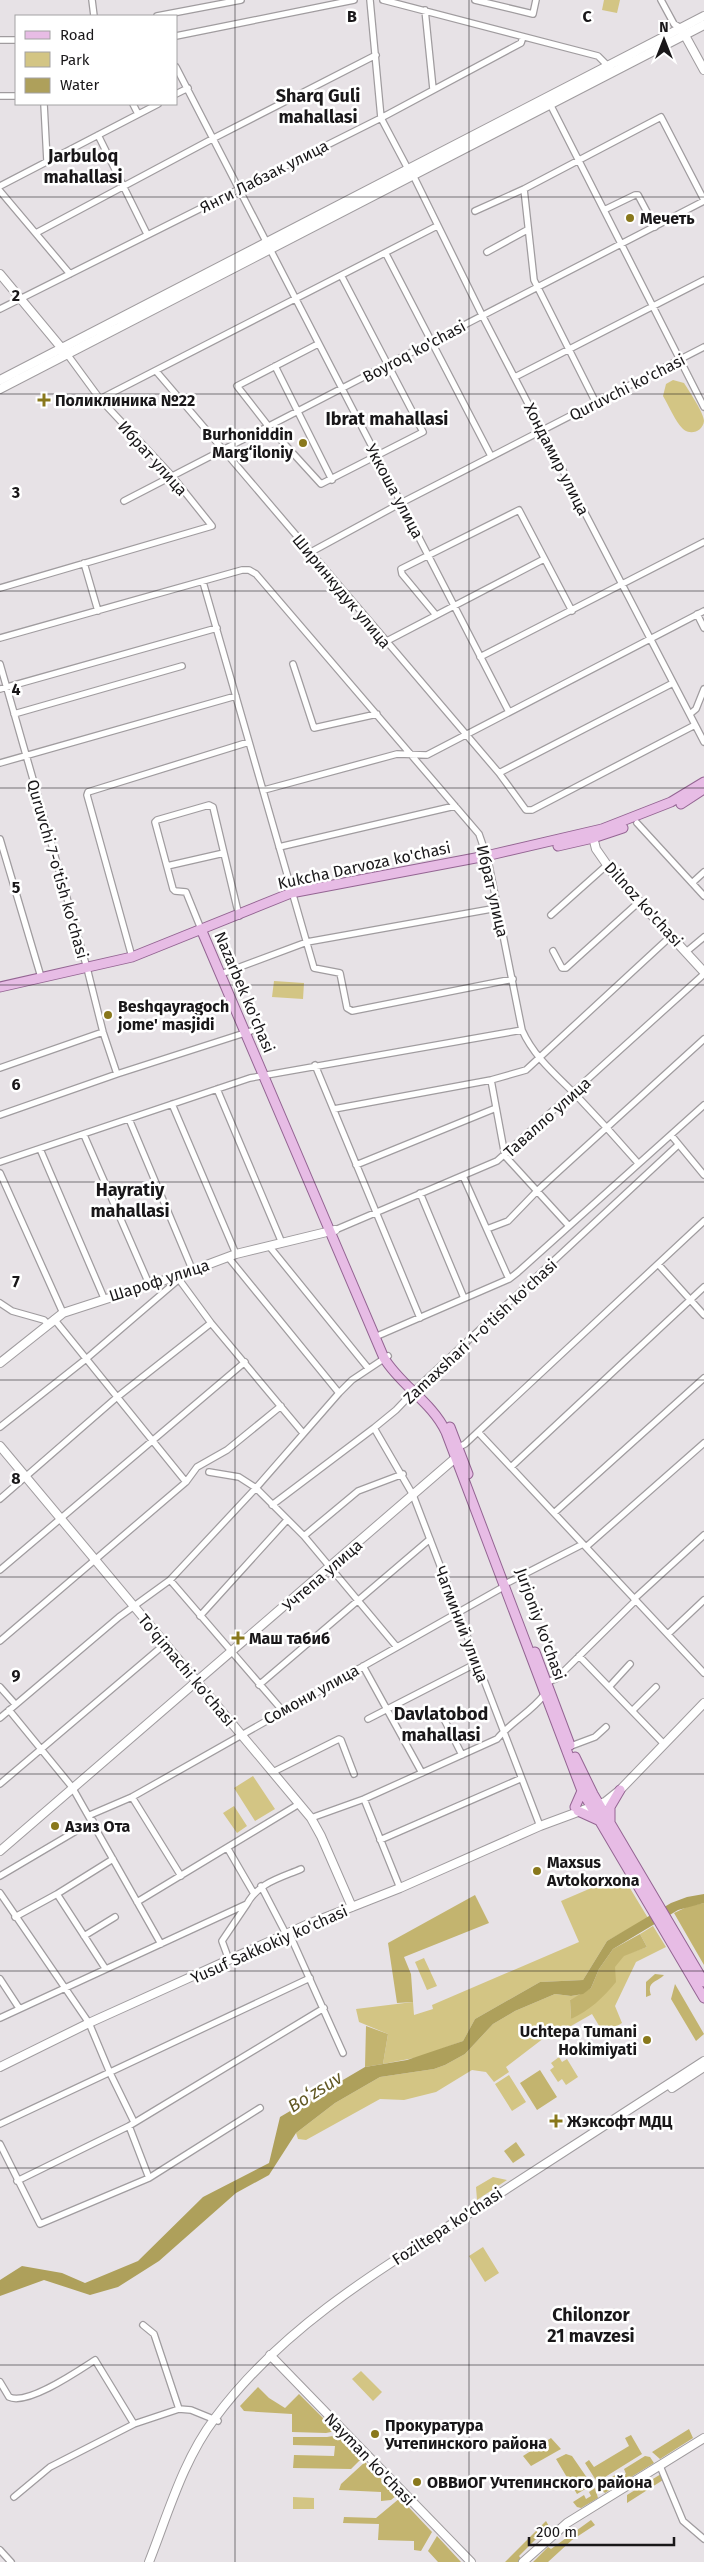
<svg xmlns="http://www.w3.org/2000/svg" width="704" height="2562" viewBox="0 0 704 2562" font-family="'Fira Sans',sans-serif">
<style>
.green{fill:#d3c584}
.forest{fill:#c3b46f}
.water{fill:#aea05b}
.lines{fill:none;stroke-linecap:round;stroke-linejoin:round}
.street-casing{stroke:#a09c9f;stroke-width:8}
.secondary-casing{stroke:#a09c9f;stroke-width:10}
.primary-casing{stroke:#946593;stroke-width:11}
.street{stroke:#fff;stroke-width:5.5}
.secondary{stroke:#fff;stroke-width:8}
.primary{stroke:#e7bce5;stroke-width:9}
.grid{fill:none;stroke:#191719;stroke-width:1;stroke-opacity:0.55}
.poi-dot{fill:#89781c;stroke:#fff;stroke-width:2}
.labels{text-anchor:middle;stroke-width:5;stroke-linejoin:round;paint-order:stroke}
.street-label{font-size:16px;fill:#191719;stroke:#fff}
.poi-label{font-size:16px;font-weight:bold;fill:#191719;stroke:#fff;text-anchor:start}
.neighbourhood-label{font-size:18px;font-weight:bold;fill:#191719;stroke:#fff}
.water-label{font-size:18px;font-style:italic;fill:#625824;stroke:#fff}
.grid-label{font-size:16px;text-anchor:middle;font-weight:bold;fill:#191719;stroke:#fff;stroke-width:5;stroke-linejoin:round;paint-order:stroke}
</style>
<rect width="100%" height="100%" fill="#e7e2e6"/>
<!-- green -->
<path class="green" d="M604 0H620L617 13 602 10Z
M673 380 684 383C689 391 704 413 704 421 703 431 691 436 683 429 675 421 669 406 663 396L666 384Z
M274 981 304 983 303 999 272 997Z
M253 1776 275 1809 255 1821 234 1788Z
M234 1806 247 1826 237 1833 223 1813Z
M617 1877 625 1880 648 1918 607 1941 583 1980 540 1982 475 2019 463 2041 419 2057 383 2064 388 2034 359 2022 356 2009 413 2002 414 2015 433 2009 432 2005 579 1942 561 1901Z
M653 1926 666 1947 636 1962 615 2006 622 2023 604 2034 592 2014 571 2026 557 2028 506 2067 509 2072 494 2082 486 2072 472 2070 436 2092 404 2100 380 2099 306 2140 298 2139 296 2133 335 2103 380 2077 434 2069 445 2065 465 2054 493 2024 515 2011 555 1994 571 1996 583 1994 570 2000 571 2019 624 1955 647 1947 640 1934Z
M424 1958 437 1986 427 1990 415 1962Z
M559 2057 562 2062 567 2059 578 2077 566 2085 562 2079 558 2082 550 2070 554 2067 551 2063Z
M509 2075 526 2102 512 2111 495 2084Z
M493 2177 507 2180 477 2200 476 2187Z
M483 2247 499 2273 485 2282 469 2256Z
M361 2371 382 2392 373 2401 352 2379Z
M293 2497 314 2498V2509H293Z"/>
<!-- forest -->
<path class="forest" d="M475 1895 489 1923 404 1957 411 1974 413 2002 397 2003 388 1943Z
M704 1903V1965L674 1913 689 1906Z
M640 1934 647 1947 624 1956 615 1967 616 1982C603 1998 590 2010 571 2019L570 2000 591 1988 599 1969 613 1949Z
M655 1974 664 1975C658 1982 646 1981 651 1995L646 1997V1982Z
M675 1984 704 2034 696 2041 671 1999Z
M366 2026 388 2034 383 2064 365 2067Z
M540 2070 557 2097 537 2110 520 2083Z
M516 2142 525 2155 513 2163 504 2151Z
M258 2387 269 2398 285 2408 299 2394 336 2431 326 2433 292 2432V2414L244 2411 240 2406Z
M689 2429 693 2438 660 2459 652 2452Z
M339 2435 361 2459 351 2469 293 2468 294 2455 334 2456 335 2446 293 2445V2437H327Z
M631 2435 642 2454 597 2482 585 2463 589 2460 594 2467 629 2446 625 2438Z
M551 2438 561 2449 531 2466 523 2456Z
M566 2454 572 2456 592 2485 577 2494 556 2459Z
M645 2456 650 2457 654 2463 605 2493 598 2486 618 2473 621 2477 626 2474 624 2469Z
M365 2462 397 2495 391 2500 381 2501V2492L339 2490 341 2484Z
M661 2474 663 2480 627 2503V2495Z
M595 2488 598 2498 581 2508 577 2507 573 2502 584 2495 586 2499 591 2496 589 2492Z
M400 2498 432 2532 421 2551 414 2550V2541L378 2540 379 2524 343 2523 344 2517 376 2518Z
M591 2520 595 2525 572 2540 548 2562H533L548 2547 551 2549Z
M546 2521 551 2530 543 2537 540 2535 519 2556 521 2559 519 2562H505Z
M437 2536 461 2562H438L428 2551Z"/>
<!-- water -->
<path class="water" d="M704 1894V1903L678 1910 613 1949 599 1969 591 1988 583 1994 571 1996 555 1994 515 2011 493 2024 465 2054 445 2065 434 2069 380 2077 335 2103 296 2133 269 2175 236 2193 159 2261 118 2287 90 2295 44 2280 0 2296V2280L22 2266 62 2273 85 2283 138 2261 203 2197 269 2163 280 2117 365 2067 407 2060 463 2041 475 2019 540 1982 583 1980 607 1941 671 1903 687 1897Z"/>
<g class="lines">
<defs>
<path id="street" d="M92 0 94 16
M370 0 381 118 408 169
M383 0 598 56 609 67
M475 0 533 14 536 0
M661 0 674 24 681 28
M425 10 433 89
M157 16 241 0
M176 36 354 0
M0 40H16
M176 67 509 712
M176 94 188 88
M0 96H16
M44 104 47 161
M133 104 138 114
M550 104 704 407
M98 135 147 234
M413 175 482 315 704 742
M0 186 158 104
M524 189 534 280 596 403
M0 191 70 274
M604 210 635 195H638L655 227
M475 211 524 189 661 117 704 200
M36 233 214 138 376 55
M487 252 527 230
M386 254 491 456
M0 309 381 118 521 43 523 37
M318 344 237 386 269 427 321 484 423 432 342 277
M275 366 332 480
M156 371 499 773 526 810H532L695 725
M515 377 704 280
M100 399 437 226
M124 501 704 201
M311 552 401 503 704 347
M84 563 98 611
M203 582 314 968 340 973 347 1008 352 1011 513 979
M0 588 212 526 172 476 100 399 67 354
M697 614 704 628
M436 615 402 574 401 569 519 510 572 611
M0 638 242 570H249L256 574 479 834 488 860 522 1030C534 1057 556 1075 576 1095 597 1117 618 1140 638 1163
M385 642 544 559
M480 657 704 542
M0 664 87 968 103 1032 117 1074
M293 664 314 728 377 714
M0 689 217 628
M14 714 182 666
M690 714 696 709 704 689
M0 763 236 696
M499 773 673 683
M264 790 397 754 427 755 704 611
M637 823 704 896
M0 839 41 977
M279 847 455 806
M167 866 224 853
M692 883 704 872
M551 915 607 865
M201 929 186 892 175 891 173 889 155 822 157 820 209 805 213 807 239 916
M553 951 562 968H566L640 901
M686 952 704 937
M132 957 87 795 88 792 249 742
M221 974 307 942 497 908
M315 1065 420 1318
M0 1068 103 1032
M491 1080 505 1156 569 1226
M217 1089 282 1243
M172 1104 236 1254
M334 1109 491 1080 526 1070 671 936
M0 1115 117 1074 251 1031
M129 1119 192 1269
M84 1135 149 1284
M671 1135 704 1175
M40 1149 104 1298
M0 1162 250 1078 522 1030
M356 1165 496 1108
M0 1173 63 1313
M463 1176 509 1279
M420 1193 464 1298
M487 1229 508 1221 537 1191 704 1039
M335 1230 497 1161 704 974
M269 1246 368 1368
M228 1257 339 1393
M658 1264 704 1315
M178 1278 211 1323 303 1433
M0 1303 12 1311 44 1320 48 1324
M54 1319 186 1482
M375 1337 509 1279 518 1272 704 1105
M0 1427 86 1359 178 1280
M374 1428 413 1495 540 1826
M478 1432 704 1673
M457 1448 465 1444 704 1221
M511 1467 704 1287
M209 1472 239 1477 256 1488 304 1536 396 1646
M0 1499 116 1398 211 1323
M272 1505 374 1428 396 1410 417 1388 677 1146
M554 1513 704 1378
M304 1536 358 1491 403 1474
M586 1547 704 1443
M0 1570 245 1362
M170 1580 282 1710
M509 1582 583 1544
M634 1599 704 1535
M200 1616 287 1520
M668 1634 704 1600
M0 1641 186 1482 197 1467 227 1450 281 1406
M579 1656 663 1743
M363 1666 422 1773
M546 1683 557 1678 636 1600
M259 1685 430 1539
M0 1687 15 1704
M609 1687 630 1664
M9 1710 72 1787 161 1944
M632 1711 656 1687
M0 1718 119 1617 170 1580 256 1488 339 1393 352 1380 388 1356
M368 1719 477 1663
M445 1721 462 1755
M571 1746 595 1737 606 1727
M273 1772 339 1739 341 1740 354 1774
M0 1784 166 1643
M132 1797 181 1876
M364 1799 400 1888
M90 1815 132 1797 505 1586
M311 1818 364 1799 497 1739C511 1722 531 1712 544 1695
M380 1840 520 1779
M228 1849 253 1892
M0 1876 93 1821
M261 1886 286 1934
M0 1893 89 2023 110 2073 134 2122
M57 1894 105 1968
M137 1902 299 1804
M15 1917 57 1894 113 1859
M289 1933 343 2053
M84 1936 115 1917
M229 1960 222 1941 247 1904
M0 1979 19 2008
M0 2018 247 1904C258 1883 280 1878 301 1869
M0 2124 310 1978
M129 2126 149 2178
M0 2144 40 2224 149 2178 260 2108
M17 2181 129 2126 324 2008
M143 2325 154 2334 179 2409
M0 2382 9 2397C27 2406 78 2371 95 2360L134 2424
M660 2466 683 2521 704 2539
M14 2497 50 2467 134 2424 179 2409 191 2410 218 2421
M0 2550 11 2562"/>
<path id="secondary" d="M682 30 704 70
M0 274 64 351
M0 380 704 16
M0 389 704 25
M592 833 596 849 612 872 704 972
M0 1363 63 1313 177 1276 236 1254 335 1230
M0 1446 311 1818 321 1836 352 1907
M0 1851 460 1454
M0 2067 89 2023 306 1925 400 1888 540 1826 605 1802 620 1790 704 1703
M672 2088 704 2067
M270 2355 471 2562
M149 2562C168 2514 183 2460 215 2418 281 2329 375 2272 468 2214 547 2163 625 2112 704 2061
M523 2562 567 2523 704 2438"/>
<path id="primary" d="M681 804 704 789
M558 846 593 838 623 828
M201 929 384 1358C401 1386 432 1402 446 1432L582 1791 704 1998
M0 987 132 957 291 893 486 856 602 829 671 802 704 782
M450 1427 468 1474
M535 1652 570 1745
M575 1757 593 1794 704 1982
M575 1807 582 1791
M578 1811 600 1821
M610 1821V1807L620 1790"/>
</defs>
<!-- street casing -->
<use href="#street" class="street-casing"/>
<!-- secondary casing -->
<use href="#secondary" class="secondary-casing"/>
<!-- primary casing -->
<use href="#primary" class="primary-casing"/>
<!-- street -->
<use href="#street" class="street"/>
<!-- secondary -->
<use href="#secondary" class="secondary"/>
<!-- primary -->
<use href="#primary" class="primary"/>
</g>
<!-- grid -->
<path class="grid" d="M235 0V2562M469 0V2562M0 197H704M0 394H704M0 591H704M0 788H704M0 985H704M0 1182H704M0 1380H704M0 1577H704M0 1774H704M0 1971H704M0 2168H704M0 2365H704"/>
<!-- markers -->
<g class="poi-dot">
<circle cx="630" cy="218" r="5"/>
<path d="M41.5 392.5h5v5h5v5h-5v5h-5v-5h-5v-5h5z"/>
<circle cx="303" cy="443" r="5"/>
<circle cx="108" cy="1015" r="5"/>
<path d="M235.5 1630.5h5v5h5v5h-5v5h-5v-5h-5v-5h5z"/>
<circle cx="55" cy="1826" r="5"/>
<circle cx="537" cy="1871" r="5"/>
<circle cx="647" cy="2040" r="5"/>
<path d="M553.5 2113.5h5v5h5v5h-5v5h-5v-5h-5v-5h5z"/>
<circle cx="375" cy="2434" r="5"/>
<circle cx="417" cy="2482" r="5"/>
</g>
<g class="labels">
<!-- street labels -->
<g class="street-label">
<text transform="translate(264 176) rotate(-27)" y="6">Янги Лабзак улица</text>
<text transform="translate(414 351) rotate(-28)" y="6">Boyroq ko'chasi</text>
<text transform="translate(627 387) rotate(-27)" y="6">Quruvchi ko'chasi</text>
<text transform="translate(153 458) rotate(48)" y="6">Ибрат улица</text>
<text transform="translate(557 459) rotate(63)" y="6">Хондамир улица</text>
<text transform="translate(395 491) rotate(62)" y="6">Уккоша улица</text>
<text transform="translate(342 591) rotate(50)" y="6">Ширинкудук улица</text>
<text transform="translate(364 865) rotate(-12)" y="6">Kukcha Darvoza ko'chasi</text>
<text transform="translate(58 869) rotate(74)" y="6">Quruvchi 7-o'tish ko'chasi</text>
<text transform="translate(493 891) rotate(77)" y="6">Ибрат улица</text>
<text transform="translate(644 904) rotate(48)" y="6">Dilnoz ko'chasi</text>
<text transform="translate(245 992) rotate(67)" y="6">Nazarbek ko'chasi</text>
<text transform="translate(547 1117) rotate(-42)" y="6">Тавалло улица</text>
<text transform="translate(159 1280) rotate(-18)" y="6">Шароф улица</text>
<text transform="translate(480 1331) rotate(-43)" y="6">Zamaxshari 1-o'tish ko'chasi</text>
<text transform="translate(322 1575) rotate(-41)" y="6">Учтепа улица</text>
<text transform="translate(462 1624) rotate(69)" y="6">Чагминий улица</text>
<text transform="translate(541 1624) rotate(70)" y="6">Jurjoniy ko'chasi</text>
<text transform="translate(187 1670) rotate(50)" y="6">To'qimachi ko'chasi</text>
<text transform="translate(311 1694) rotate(-29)" y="6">Сомони улица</text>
<text transform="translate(269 1944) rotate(-24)" y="6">Yusuf Sakkokiy ko'chasi</text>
<text transform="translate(447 2226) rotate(-33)" y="6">Foziltepa ko'chasi</text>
<text transform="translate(370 2459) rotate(46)" y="6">Nayman ko'chasi</text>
</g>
<!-- poi labels -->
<g class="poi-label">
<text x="640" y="224">Мечеть</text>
<text x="55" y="406">Поликлиника №22</text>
<text x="293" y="440" text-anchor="end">Burhoniddin<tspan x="293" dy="18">Marg‘iloniy</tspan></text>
<text x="118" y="1012">Beshqayragoch<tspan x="118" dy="18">jome' masjidi</tspan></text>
<text x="249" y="1644">Маш табиб</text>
<text x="65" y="1832">Азиз Ота</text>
<text x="547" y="1868">Maxsus<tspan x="547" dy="18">Avtokorxona</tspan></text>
<text x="637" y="2037" text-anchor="end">Uchtepa Tumani<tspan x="637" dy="18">Hokimiyati</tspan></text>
<text x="567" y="2127">Жэксофт МДЦ</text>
<text x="385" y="2431">Прокуратура<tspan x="385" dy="18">Учтепинского района</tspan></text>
<text x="427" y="2488">ОВВиОГ Учтепинского района</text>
</g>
<!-- neighbourhood labels -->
<g class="neighbourhood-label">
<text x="318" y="102">Sharq Guli<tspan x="318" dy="21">mahallasi</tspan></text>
<text x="83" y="162">Jarbuloq<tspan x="83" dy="21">mahallasi</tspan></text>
<text x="387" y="425">Ibrat mahallasi</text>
<text x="130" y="1196">Hayratiy<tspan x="130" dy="21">mahallasi</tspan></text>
<text x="441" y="1720">Davlatobod<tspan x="441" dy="21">mahallasi</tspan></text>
<text x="591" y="2321">Chilonzor<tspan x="591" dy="21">21 mavzesi</tspan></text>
</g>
<!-- water labels -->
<g class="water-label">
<text transform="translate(315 2092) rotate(-32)" y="6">Boʻzsuv</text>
</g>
</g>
<g class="grid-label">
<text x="352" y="22">B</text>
<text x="587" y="22">C</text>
<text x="16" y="301">2</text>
<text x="16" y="498">3</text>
<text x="16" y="695">4</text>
<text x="16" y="893">5</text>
<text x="16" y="1090">6</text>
<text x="16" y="1287">7</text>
<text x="16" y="1484">8</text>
<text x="16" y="1681">9</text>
</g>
<!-- legend -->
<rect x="15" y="15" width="162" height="90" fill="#ffffff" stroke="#a3a2a3"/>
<rect x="25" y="31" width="25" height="8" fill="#e7bce5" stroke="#a3a2a3"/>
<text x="60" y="40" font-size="15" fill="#191719">Road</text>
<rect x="25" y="52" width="25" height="15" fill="#d3c584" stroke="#a3a2a3"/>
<text x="60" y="65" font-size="15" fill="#191719">Park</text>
<rect x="25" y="78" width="25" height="15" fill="#aea05b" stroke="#a3a2a3"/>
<text x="60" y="90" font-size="15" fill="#191719">Water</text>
<!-- north arrow -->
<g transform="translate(664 40)" stroke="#ffffff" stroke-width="4" paint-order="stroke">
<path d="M0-4L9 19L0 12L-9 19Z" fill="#191719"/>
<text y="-8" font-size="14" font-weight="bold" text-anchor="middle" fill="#191719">N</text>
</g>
<!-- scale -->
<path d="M529 2537v8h145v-8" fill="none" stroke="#191719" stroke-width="2.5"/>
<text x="536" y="2537" font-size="15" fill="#191719" stroke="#ffffff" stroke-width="4" paint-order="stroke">200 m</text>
</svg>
